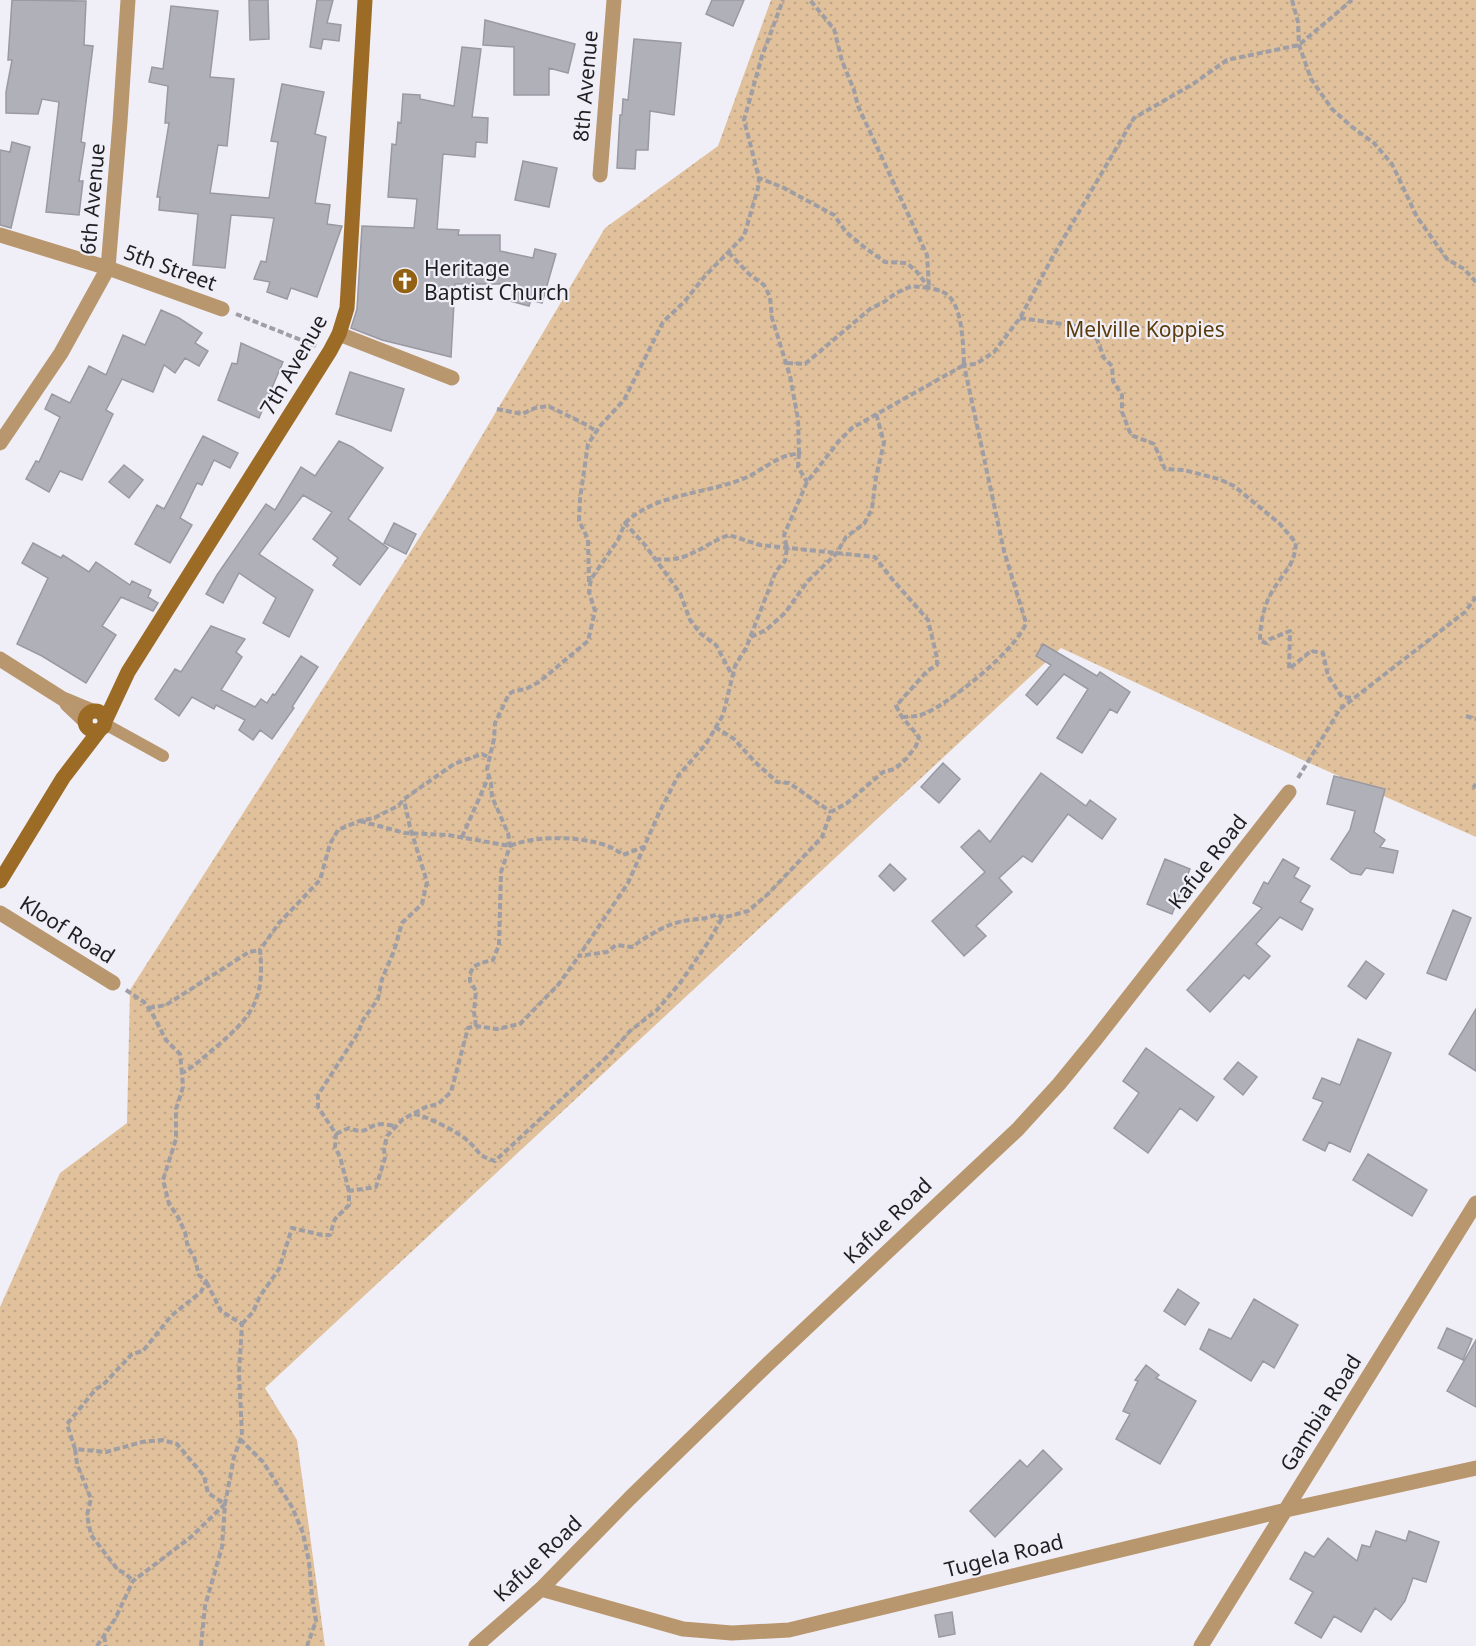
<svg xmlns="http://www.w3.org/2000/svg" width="1476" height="1646" viewBox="0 0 1476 1646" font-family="'Noto Sans',sans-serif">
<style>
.grass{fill:url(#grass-dots)}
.building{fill:#b0b0b8;stroke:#9a99a2;stroke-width:1.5}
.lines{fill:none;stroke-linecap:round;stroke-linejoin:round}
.path{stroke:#9f9ea5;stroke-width:4;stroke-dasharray:6 3;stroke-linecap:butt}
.lane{stroke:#b9976e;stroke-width:12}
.street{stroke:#b9976e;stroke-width:15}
.secondary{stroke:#9c6b26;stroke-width:15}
.labels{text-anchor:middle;stroke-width:4.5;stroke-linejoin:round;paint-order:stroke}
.street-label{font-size:21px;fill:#1f1f22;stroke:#f0eff8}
.poi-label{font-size:21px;fill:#1f1f22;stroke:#f0eff8;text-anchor:start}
.park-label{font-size:21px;fill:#5a3b0c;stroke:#f0eff8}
</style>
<defs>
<pattern id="grass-dots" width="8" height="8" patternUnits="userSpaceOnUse" patternTransform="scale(1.5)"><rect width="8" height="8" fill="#e0c19c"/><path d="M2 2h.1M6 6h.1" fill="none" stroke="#c0a586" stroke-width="1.8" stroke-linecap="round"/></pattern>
</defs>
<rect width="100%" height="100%" fill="#f0eff8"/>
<!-- grass -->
<path class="grass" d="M771 0H1476V837L1307 762 1061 648 265 1388 297 1440 325 1646H0V1307L60 1173 127 1123 130 990 448 493 605 228 718 146Z"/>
<!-- building -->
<path class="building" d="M12 0 86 1 84 45 93 46 81 142 85 143 79 181H83L79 215 46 212 59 102 42 99 38 114 6 113V92L12 60H8Z
M249 0H268L269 39 250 40Z
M317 0H333L327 23 341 25 339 41 323 39 321 49 310 47Z
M712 0H744L733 26 706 14Z
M171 6 218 11 210 77 234 79 227 146 218 145 210 193 269 198 278 142 271 141 282 84 324 92 315 134 326 137 315 203 330 205 327 224 342 226 317 297 291 288 287 299 267 292 270 282 254 279 261 261 266 262 274 218 231 215 225 268 193 265 198 214 159 210 160 197H157L169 123H165L168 86 149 82 152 67 163 69Z
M485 20 575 44 568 73 549 68V95H514V47L483 45Z
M634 39 681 43 674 115 650 111 648 150H636L635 169 617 168 620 115H622L623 99 628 100Z
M462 47 481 49 472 117 488 118 487 143 476 142 475 157 443 154 437 229 459 230 458 235H500V251L533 258 535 249 556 254 542 303 531 300 529 306 510 301 515 284H455L451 357 382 340 351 328 357 309 362 226 414 228 417 199 388 197 392 144 396 145 398 122 401 123 403 94 420 95V99L454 106Z
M12 142 30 147 11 228 0 225V150L10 152Z
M523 161 557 168 549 207 515 200Z
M161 310 179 318 202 333 195 343 208 351 199 366 185 358 175 373 164 365 153 392 122 379 106 410 113 414 82 480 60 471 49 492 26 479 36 461 39 462 60 417 45 409 52 394 70 403 89 366 106 375 123 335 145 345Z
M241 343 283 362 259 418 218 400 232 363 237 364Z
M350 372 404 389 391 431 336 414Z
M203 436 238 453 230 468 214 460 202 485 197 483 180 518 192 525 170 563 135 544 157 505 164 509Z
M339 441 352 447 383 468 348 519 388 548 360 585 333 565 338 558 313 539 332 512 303 495 259 554 313 590 289 637 263 623 276 598 239 573 223 603 206 594 217 575 266 504 275 510 301 467 315 476Z
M124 465 143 480 129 498 109 482Z
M394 523 416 534 406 554 384 543Z
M33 543 61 558 63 555 89 572 96 562 130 585 132 581 151 590 148 597 158 603 153 611 121 597 102 626 116 635 86 683 42 656 17 644 48 578 22 563Z
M211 626 245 639 236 652 242 657 221 690 255 707 261 699 267 703 273 694 275 695 301 656 318 667 292 707 294 708 272 739 260 730 253 740 239 730 245 720 216 705 214 709 192 697 179 716 155 699 175 669 181 672Z
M1043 644 1097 676 1100 672 1130 692 1117 713 1110 709 1082 753 1057 738 1088 689 1064 674 1037 705 1026 695 1051 665 1036 656Z
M943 763 960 779 939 803 921 787Z
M1041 773 1086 806 1090 800 1116 819 1102 839 1068 814 1032 862 1023 856 999 878 1012 892 976 926 986 936 964 956 932 921 985 872 961 847 979 830 990 842Z
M1334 776 1385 789 1374 832 1385 840 1380 847 1398 851 1393 873 1366 868 1361 875 1351 873 1331 859 1350 830 1355 811 1327 804Z
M1165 859 1190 869 1172 914 1147 904Z
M1283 859 1299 868 1294 877 1310 886 1300 902 1313 909 1302 930 1280 917 1256 944 1270 956 1249 979 1244 975 1210 1012 1187 990 1262 908 1253 903 1264 882 1268 884Z
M890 864 906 879 894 891 879 876Z
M1453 910 1471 918 1446 980 1427 973Z
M1366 961 1384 974 1366 999 1348 986Z
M1476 1009V1071L1449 1054Z
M1358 1039 1391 1053 1350 1152 1329 1142 1325 1151 1303 1140 1323 1102 1313 1098 1322 1078 1340 1085Z
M1146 1048 1214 1097 1197 1121 1180 1108 1148 1153 1114 1128 1139 1093 1123 1081Z
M1238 1062 1257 1077 1243 1095 1224 1079Z
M1368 1154 1427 1190 1412 1216 1353 1180Z
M1178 1289 1199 1303 1185 1325 1164 1311Z
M1254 1299 1298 1325 1274 1368 1263 1361 1251 1381 1200 1349 1209 1329 1231 1339Z
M1447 1328 1472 1339 1463 1360 1438 1348Z
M1476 1340V1407L1447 1391Z
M1146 1365 1159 1375 1156 1378 1196 1401 1160 1464 1116 1439 1130 1414 1123 1411 1138 1381 1135 1380Z
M1043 1450 1062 1469 995 1537 970 1511 1020 1460 1027 1467Z
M1376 1531 1406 1541 1409 1531 1439 1542 1426 1582 1413 1578 1405 1601 1391 1620 1375 1608 1361 1632 1334 1616 1321 1638 1295 1623 1313 1592 1290 1579 1305 1552 1314 1557 1328 1538 1357 1561 1362 1545 1370 1547Z
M952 1612 955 1634 939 1637 935 1615Z"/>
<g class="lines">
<!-- path -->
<path class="path" d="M1292 0 1298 22 1299 45 1311 79 1332 109 1352 127 1374 143 1392 164 1417 217 1447 259 1464 269 1476 282
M236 314 316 346
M1020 318 1076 326 1095 334 1104 358 1112 366 1113 381 1122 395V412L1131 435 1154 444 1165 469 1184 470 1219 479 1234 486 1280 524 1296 543C1294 567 1285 570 1273 590 1264 604 1260 624 1260 641L1266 643 1270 639 1290 631 1289 669 1311 651 1323 653 1328 676 1342 697 1354 698
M787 363 805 364 870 309 884 302 896 293 912 286 929 288 927 255 858 106 854 90 842 61 834 29 810 0
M497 409 522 414 535 408 548 406 587 425 597 432
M799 453 798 467 807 482
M625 523C655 494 703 494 740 480 755 475 767 464 781 458 786 455 793 455 799 453L798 419 790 376 772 318 770 297 764 285 749 274 729 253
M655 559C689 563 699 546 729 535L760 545 875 557 892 579 928 620 937 658V665L927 671 896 706 902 717 919 737 916 746 907 758 895 769 883 772 847 803 831 812 822 837 768 894 748 911 722 918 717 914C707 919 699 919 689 920 667 923 649 935 632 947L616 945 607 952 579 956 628 883 659 813 678 776 706 744 723 715 735 666 746 648 776 571 785 561 787 548 784 535 807 482 839 441 852 428 964 365C963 345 963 301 943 292 939 290 933 289 929 288L917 272 907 263 885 262 864 247 846 232 834 215 782 187 759 178
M589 582 588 539 579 521 580 499 588 444 600 426 624 400 663 322 685 301 705 276 744 236 758 188 759 178 744 120 762 56 783 0
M751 637 766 630 785 613 807 582 836 554 846 537 864 524 872 509 876 477 884 443 876 413
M1466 716 1476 719
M902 717C912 717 921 716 930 711 954 699 1017 649 1026 623L1004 551 964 365 976 364 994 352 1020 318 1052 258 1134 118 1193 84 1227 60 1299 45 1352 0
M715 727 734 739 754 761 777 782 789 783 831 812
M1298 778 1340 709 1465 612 1476 597
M1473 788 1476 784
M360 821 405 833 448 835 510 846C536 834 601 835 623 855L643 847
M462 837 489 776
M126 990 144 1002 152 1013 166 1040 180 1054 182 1073
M149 1008 166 1005 249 952 260 950
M476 1026 474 1012 476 991 470 981V974L473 967 481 963 493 960 499 945 501 872 510 846 508 833 492 797 491 783 487 769 494 739 495 723 509 694 514 691 526 689 539 682 588 641 595 611 589 592 591 579 618 540 625 523 645 545 680 593 690 620 701 634 716 645 732 675
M414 1114C427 1116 460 1133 469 1142 482 1154 476 1155 495 1161L609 1055 630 1031 657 1010 680 983 709 941 722 918
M336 1134 349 1128C368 1136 367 1125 381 1124 386 1124 392 1126 396 1126
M349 1191 340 1157 335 1147 336 1134 318 1107V1095L358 1033 363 1020 378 999 382 979 394 951 402 923 422 904 427 882 410 827 404 800
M242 1324 253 1312 260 1296 279 1269 292 1228 322 1235H330L335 1219 349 1205V1191L376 1187 385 1158 384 1149 387 1136 403 1119 426 1107 438 1104 451 1092 468 1028 476 1026 497 1029 520 1024 558 985 579 956
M240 1439 263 1462 292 1507 303 1533 309 1562 312 1597 316 1621 307 1646
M75 1449 77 1464 91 1499 87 1515 91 1535 118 1570 125 1573 133 1581
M104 1636 106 1646
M97 1646 115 1619 133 1581 191 1537 225 1504 208 1493 204 1476 177 1444 162 1440 142 1442 106 1452 75 1449 67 1424 96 1389 103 1385 132 1354 143 1351 171 1316 201 1292 206 1281 199 1275 194 1256 188 1248 185 1232 178 1217 169 1204 163 1180 176 1139V1109L183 1087 182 1073C195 1066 205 1056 216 1047 252 1016 265 1000 260 950L279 923 320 880 330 844 338 830 359 821 374 818 398 806 404 799 454 764 482 754 490 758
M201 1646 205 1606 222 1547 225 1504 234 1457 242 1435 239 1373 242 1324 221 1311 206 1281"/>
<!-- lane -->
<path class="lane" d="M105 724 163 756"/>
<!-- street -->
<path class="street" d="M600 175 614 0
M0 235 108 268 222 309
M339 334 452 378
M0 443 61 353 108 268 120 122 128 0
M0 659 63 699 92 711
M67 704 85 721
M0 913 113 983
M541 1589 683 1629 732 1633 789 1630 1286 1510 1476 1468
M476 1646 541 1589 630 1498 769 1363 1018 1129 1059 1084 1095 1040 1289 792
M1201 1646 1476 1203"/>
<!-- secondary -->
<path class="secondary" d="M85 721a10 10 0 1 1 20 0a10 10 0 1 1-20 0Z
M106 719 128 672 330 351 339 334 347 308 365 0
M0 881 63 778 99 731"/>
</g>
<!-- icons -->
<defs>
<symbol id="church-disc" viewBox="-11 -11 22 22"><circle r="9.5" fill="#936113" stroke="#f0eff8"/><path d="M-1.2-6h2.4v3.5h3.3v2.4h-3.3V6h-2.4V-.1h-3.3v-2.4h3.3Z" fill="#fff"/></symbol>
</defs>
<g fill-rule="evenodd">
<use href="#church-disc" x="390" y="266" width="30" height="30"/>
</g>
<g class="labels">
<!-- street labels -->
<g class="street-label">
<text transform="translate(586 86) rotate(-85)" y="7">8th Avenue</text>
<text transform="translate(93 199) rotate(-85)" y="7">6th Avenue</text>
<text transform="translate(170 268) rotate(20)" y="7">5th Street</text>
<text transform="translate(294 365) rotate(-60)" y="7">7th Avenue</text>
<text transform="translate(1208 862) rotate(-52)" y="7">Kafue Road</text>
<text transform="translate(67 930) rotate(32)" y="7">Kloof Road</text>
<text transform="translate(888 1221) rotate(-44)" y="7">Kafue Road</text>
<text transform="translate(1321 1413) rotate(-58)" y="7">Gambia Road</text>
<text transform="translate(1004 1556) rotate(-14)" y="7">Tugela Road</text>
<text transform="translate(538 1559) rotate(-44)" y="7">Kafue Road</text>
</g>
<!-- poi labels -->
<g class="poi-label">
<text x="424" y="276">Heritage<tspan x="424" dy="24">Baptist Church</tspan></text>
</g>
<!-- park labels -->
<g class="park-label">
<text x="1145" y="337">Melville Koppies</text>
</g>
</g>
</svg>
